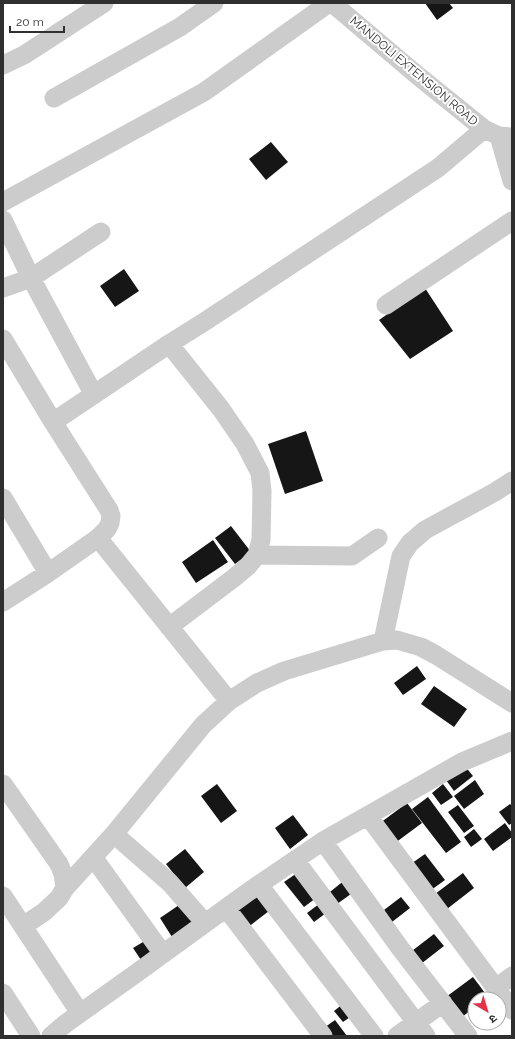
<svg xmlns="http://www.w3.org/2000/svg" width="515" height="1039" viewBox="0 0 515 1039" font-family="Raleway,'Noto Sans Devanagari',sans-serif">
<style>
.building{fill:#161616}
.lines{fill:none;stroke-linecap:round;stroke-linejoin:round}
.minor{stroke:#ccc;stroke-width:19}
.labels{text-anchor:middle;stroke-width:4;stroke-linejoin:round;paint-order:stroke}
.street-label{font-size:12px;fill:#2f2f2f;stroke:#fff}
</style>
<rect width="100%" height="100%" fill="#fff"/>
<!-- building -->
<path class="building" d="M425 3H449L453 8 437 20Z
M271 142 288 162 266 180 249 159Z
M124 269 139 291 115 307 100 286Z
M425 288 453 331 410 359 379 320Z
M306 431 323 481 285 494 268 444Z
M231 526 251 552 235 564 215 538Z
M213 540 228 562 196 583 182 562Z
M417 666 426 679 403 695 394 683Z
M434 686 467 709 454 727 421 704Z
M464 765 473 776 454 791 446 780Z
M475 780 484 794 464 809 454 796Z
M217 784 237 811 221 823 201 796Z
M443 784 453 797 441 805 432 793Z
M428 797 461 842 446 853 412 809Z
M407 803 422 823 391 846 376 826Z
M510 804 512 806V823L509 825 499 812Z
M458 805 474 826 464 833 448 812Z
M293 815 308 835 290 849 275 828Z
M505 823 512 833V837L493 851 484 839Z
M474 829 482 839 471 847 464 837Z
M185 849 204 872 185 888 166 864Z
M425 854 445 880 427 893 408 866Z
M297 873 316 898 304 907 284 882Z
M463 873 474 888 447 909 435 894Z
M346 879 355 891 333 907 325 896Z
M254 892 269 911 247 928 232 909Z
M401 897 410 908 392 922 384 910Z
M182 903 195 921 172 937 160 918Z
M319 904 326 913 314 922 307 913Z
M434 934 444 946 417 967 408 954Z
M148 939 156 950 141 960 133 948Z
M473 977 488 997 485 999H475V1007L462 1017 446 997Z
M344 1003 353 1015 343 1022 334 1011Z
M335 1020 347 1036H325L321 1030Z"/>
<g class="lines">
<!-- minor -->
<path class="minor" d="M332 3 417 75 484 129 499 136 512 137
M3 65 24 55 104 3
M54 98 180 27 214 3
M499 136 512 181
M3 202 204 92 329 3
M3 220 31 278 94 395
M3 288 31 278 101 232
M386 305 512 221
M3 339 53 422 109 510 111 516 110 523 107 529 98 538 48 573 3 602
M53 422 169 344 204 322 438 168 484 129
M3 498 48 573
M98 538 229 701
M257 555 352 556 378 538
M169 627 235 577 248 566 257 555 261 540 262 491 260 473 245 444 221 409 169 344
M383 641 401 556 410 543 425 530 495 492 512 481
M3 784 59 864 63 874 65 888 59 898 44 912 23 926
M368 816 512 1010
M114 834 170 883 205 923
M323 841 400 948 468 1036
M93 857 163 954
M295 860 426 1036
M259 885 374 1036
M65 888 114 834 203 725 229 701 257 683 284 671 383 641 397 640 421 647 436 655 512 703
M3 896 80 1013
M226 908 323 1036
M496 988 512 976
M3 993 31 1036
M51 1036 65 1024 138 972 251 890 323 841 462 762 512 741
M397 1036 443 1003"/>
</g>
<g class="labels">
<!-- street labels -->
<g class="street-label">
<text transform="translate(414 71) rotate(40)" y="4">MANDOLI EXTENSION ROAD</text>
</g>
</g>
<!-- border -->
<rect width="515" height="1039" fill="none" stroke="#2f2f2f" stroke-width="8"/>
<!-- north arrow -->
<g transform="translate(487 1011) rotate(142)"><circle r="19" fill="#ffffff" stroke="#acacac"/>
<path d="M0-3L7 15L0 10L-7 15Z" fill="#e43248"/>
<text y="-6" font-size="11" font-weight="bold" text-anchor="middle" fill="#2f2f2f">उ</text>
</g>
<!-- scale -->
<path d="M10 26v6h54v-6" fill="none" stroke="#2f2f2f" stroke-width="2"/>
<text x="16" y="26" font-size="12" fill="#2f2f2f" stroke="#ffffff" stroke-width="3" paint-order="stroke">20 m</text>
</svg>
